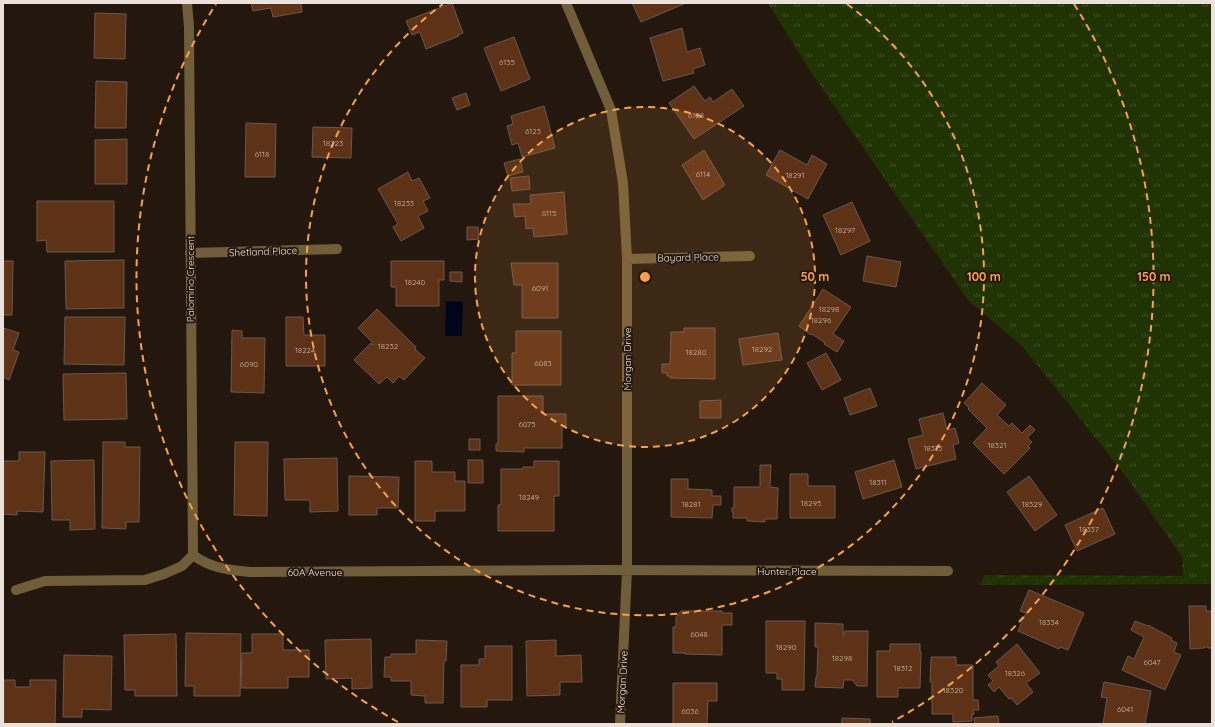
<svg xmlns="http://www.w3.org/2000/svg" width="1215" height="727" viewBox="0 0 1215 727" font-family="Quicksand,sans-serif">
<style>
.grass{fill:url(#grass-tufts)}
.water{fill:#000618}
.building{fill:#5e3216;stroke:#69584f}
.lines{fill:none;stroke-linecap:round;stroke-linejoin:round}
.minor{stroke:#705d3a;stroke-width:10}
.ring{fill:none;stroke:#f9a04d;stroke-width:2;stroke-dasharray:7 5}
.labels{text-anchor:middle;stroke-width:4;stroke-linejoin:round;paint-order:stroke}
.number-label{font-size:8px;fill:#c7b5a9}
.street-label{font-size:10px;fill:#eae1da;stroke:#24180e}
.centre{fill:#f9a04d;stroke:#24180e;stroke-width:2}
.ring-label{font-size:12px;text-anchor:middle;font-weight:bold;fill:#f9a04d;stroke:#24180e;stroke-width:4;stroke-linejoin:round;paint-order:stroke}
</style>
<defs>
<pattern id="grass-tufts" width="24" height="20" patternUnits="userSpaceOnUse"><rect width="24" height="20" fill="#203303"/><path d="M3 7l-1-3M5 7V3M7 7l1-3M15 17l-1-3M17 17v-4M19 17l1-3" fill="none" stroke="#415027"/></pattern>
</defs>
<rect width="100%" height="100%" fill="#24180e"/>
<!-- grass -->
<path class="grass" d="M768 3H1212V584L980 585 984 575 1183 576 1182 557 1125 475 1023 347 968 300 809 69Z"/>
<!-- water -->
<path class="water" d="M446 301 463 302 462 336H445Z"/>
<!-- building -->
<path class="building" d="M251 3H301L302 12 273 17 271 8 253 11Z
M452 3 463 33 458 35 459 36 426 49 420 32 412 35 406 21Z
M632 3H683L684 4 641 22Z
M95 13 126 14 125 59 94 58Z
M682 28 687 52 700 48 705 65 693 69 694 73 663 81 650 38Z
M514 37 530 79 501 91 484 48Z
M96 81 127 82 126 128H95Z
M694 86 705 101 710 97 713 102 732 89 744 106 694 139 669 103Z
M466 93 470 105 457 110 452 98Z
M544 106 555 148 522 157 518 143 512 145 507 126 513 124 511 116Z
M246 123 276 124 275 177H245Z
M313 127 352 128 351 158 312 157Z
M127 139V184H95V140Z
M704 150 725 185 703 200 682 165Z
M780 150 807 165 812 155 827 164 808 199 766 175Z
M520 159 523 172 508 176 504 163Z
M408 172 412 181 419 178 430 198 423 201 428 211 418 216 424 228 401 241 393 227 398 224 378 189Z
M529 176 530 189 512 191 510 178Z
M564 192 567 234 534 237 533 228 526 229 525 216 515 217 513 204H531L530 195Z
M37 201H114V252H47L46 240 37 241Z
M852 202 870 241 841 255 823 215Z
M467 227H478L479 239 467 240Z
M867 256 901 262 896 287 863 281Z
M124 260V308L66 309 65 261Z
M3 261H13L12 315H3Z
M391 261H444V280H439V306H396V287H391Z
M511 263H558V318H522V285H514Z
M450 272H462V282L450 281Z
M823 289 851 307 833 334 844 341 837 352 824 344 825 343 812 334 811 335 799 326Z
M377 309 416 347 415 349 425 358 404 380 399 376 393 383 387 377 379 384 354 360 371 343 373 345 374 344 358 328Z
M65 317H125L124 365 64 364Z
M286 317H303L304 335H325V366H286Z
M3 328 19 333 13 350 19 352 9 380 3 377Z
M684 328H715V379L670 378V376H667V373H662V364H670L671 332H684Z
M232 330 242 331V338H265L264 393 231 392Z
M516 331H561V385H512V353H516Z
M778 333 782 360 743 365 739 339Z
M826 353 841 380 822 390 807 363Z
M126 373 127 419 64 420 63 374Z
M982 383 1006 405 997 415 1009 426 1012 423 1022 433 1030 425 1035 430 1027 438 1032 442 1028 446 1030 448 1004 474 973 443 987 428 968 409 969 408 964 403Z
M870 388 877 406 850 415 844 398Z
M498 396H543V414H566V426H562V448H524V452L496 451V444H498Z
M721 400V418H700V401Z
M943 413 947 430 955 428 959 443 953 445 956 459 916 469 908 439 923 435 919 419Z
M469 439H480V450H469Z
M103 442H125V447H140L139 522H126V529L102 528Z
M235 442H268L267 516 234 515Z
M19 452H45L43 512 17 511V515L3 514V461H19Z
M337 458 338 511 310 512V500H285L284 459Z
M94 460 95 529 70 530V520H52L51 461Z
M468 460H483V483H468Z
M894 460 902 487 863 499 855 472Z
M415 461H432V472H455V481H465V511H435V521H415Z
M534 461H559V496H554V531H498V505H501V469H523V467H534Z
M760 465H771L770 487 778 488 777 519H765V522L747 521V518H733V512H732V508H734V487H760Z
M790 474H808V486H835V518H790Z
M349 476 399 477 398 508H377V515H349Z
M1029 476 1057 515 1035 531 1007 492Z
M671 479H688V489L712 490V496H721V505H713L712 518 671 517Z
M1103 508 1115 534 1077 551 1065 525Z
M1029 590 1084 613 1068 650 1060 647 1059 649 1018 631 1026 613 1020 611Z
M1189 606H1206V611H1212V656V648H1208V647H1204V648L1190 649Z
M681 611H722V613H732V625H722V655L685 654V653H673V627H676V617Z
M766 621H805L804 690H782V679H777V673H766Z
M1135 621 1148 626V625L1172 638 1171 640 1177 643 1174 652 1181 655 1165 690 1122 670 1128 656 1134 659 1144 637 1131 630Z
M815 623 843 624V636H844L845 631H868L867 686H857L852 680H844L843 688 815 687 816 677H817L818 647H815Z
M186 633 241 634 240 696H194V686H185Z
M176 634 177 696H135V690H125L124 635Z
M252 634H283V650H309V677H288V688H241L242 653H252Z
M371 639 372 688 352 689V678L326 679 325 640Z
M416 640 447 641 446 661H444L443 703H425V696L411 695V681H391V677H384L385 657H391V654H416Z
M556 640V656L581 655 582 682H560V695L527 696 526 641Z
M890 644H920V652H921L920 688H898V697H877V651H890Z
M1017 644 1040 673 1026 683 1033 692 1017 705 1011 698 1009 699 999 687 994 692 988 685 993 681 988 675 999 666 996 662Z
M485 646H512V700H487V707H461V665H479V659H485Z
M64 655 112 656 111 710 82 709V717H63Z
M931 657H956V665H973V700H978L979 710H973L974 714H972V721L953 722V714H932V682H930Z
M4 680H15V687H30V680H56L55 724H4Z
M1104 682 1151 691 1145 724H1103L1107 698 1101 697Z
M673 683H717V701H708L707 724H673Z
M998 716 999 724H975L974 718Z
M842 718 870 719V724H842Z"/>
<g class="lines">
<!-- minor -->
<path class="minor" d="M187 3 189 27 193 555
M566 3 611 110 623 183 627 259V570L620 724
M190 253 337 249
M627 259 750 256
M193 555C210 568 229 570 250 572L597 570 948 571
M16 590 45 581 145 580 164 574 182 566 193 555"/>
</g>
<!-- distance rings -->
<circle cx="645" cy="277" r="170" fill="#f9a04d" fill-opacity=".12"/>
<g class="ring">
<circle cx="645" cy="277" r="170"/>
<path d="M847 4A339 339 0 1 1 443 4"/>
<path d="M398 722A509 509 0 0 1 216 4M1074 4A509 509 0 0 1 892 722"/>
</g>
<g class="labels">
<!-- number labels -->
<g class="number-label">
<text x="507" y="65">6135</text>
<text x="696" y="118">6128</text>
<text x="533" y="134">6123</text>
<text x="333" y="146">18223</text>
<text x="262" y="157">6118</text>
<text x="703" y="177">6114</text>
<text x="795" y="178">18291</text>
<text x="404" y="206">18233</text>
<text x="549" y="216">6115</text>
<text x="845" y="233">18297</text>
<text x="415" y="285">18240</text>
<text x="540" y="291">6091</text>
<text x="829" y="312">18298</text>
<text x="821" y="323">18296</text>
<text x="388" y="349">18232</text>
<text x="762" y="352">18292</text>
<text x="305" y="353">18224</text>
<text x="696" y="355">18280</text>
<text x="543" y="366">6083</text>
<text x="249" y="367">6090</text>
<text x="527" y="427">6075</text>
<text x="997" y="448">18321</text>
<text x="933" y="451">18315</text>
<text x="878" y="485">18311</text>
<text x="529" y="500">18249</text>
<text x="811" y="506">18295</text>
<text x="691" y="507">18281</text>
<text x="1032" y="507">18329</text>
<text x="1089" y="532">18337</text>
<text x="1049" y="625">18334</text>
<text x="699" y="637">6048</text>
<text x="786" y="650">18290</text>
<text x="842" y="661">18298</text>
<text x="1152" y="665">6047</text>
<text x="903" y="671">18312</text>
<text x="1015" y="676">18326</text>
<text x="953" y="693">18320</text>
<text x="1125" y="712">6041</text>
<text x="690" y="714">6036</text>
</g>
<!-- street labels -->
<g class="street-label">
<text transform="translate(263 251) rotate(-2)" y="4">Shetland Place</text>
<text transform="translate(688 257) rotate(-1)" y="4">Bayard Place</text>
<text transform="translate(190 279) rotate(-90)" y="4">Palomino Crescent</text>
<text transform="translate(627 359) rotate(-90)" y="4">Morgan Drive</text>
<text x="787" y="575">Hunter Place</text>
<text x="315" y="576">60A Avenue</text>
<text transform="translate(622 682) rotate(-87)" y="4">Morgan Drive</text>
</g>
</g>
<circle cx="645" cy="277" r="6" class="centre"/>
<g class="ring-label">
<text x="815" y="281">50 m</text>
<text x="984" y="281">100 m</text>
<text x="1154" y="281">150 m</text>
</g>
<!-- border -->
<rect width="1215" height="727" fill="none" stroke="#eae1da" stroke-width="8"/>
</svg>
